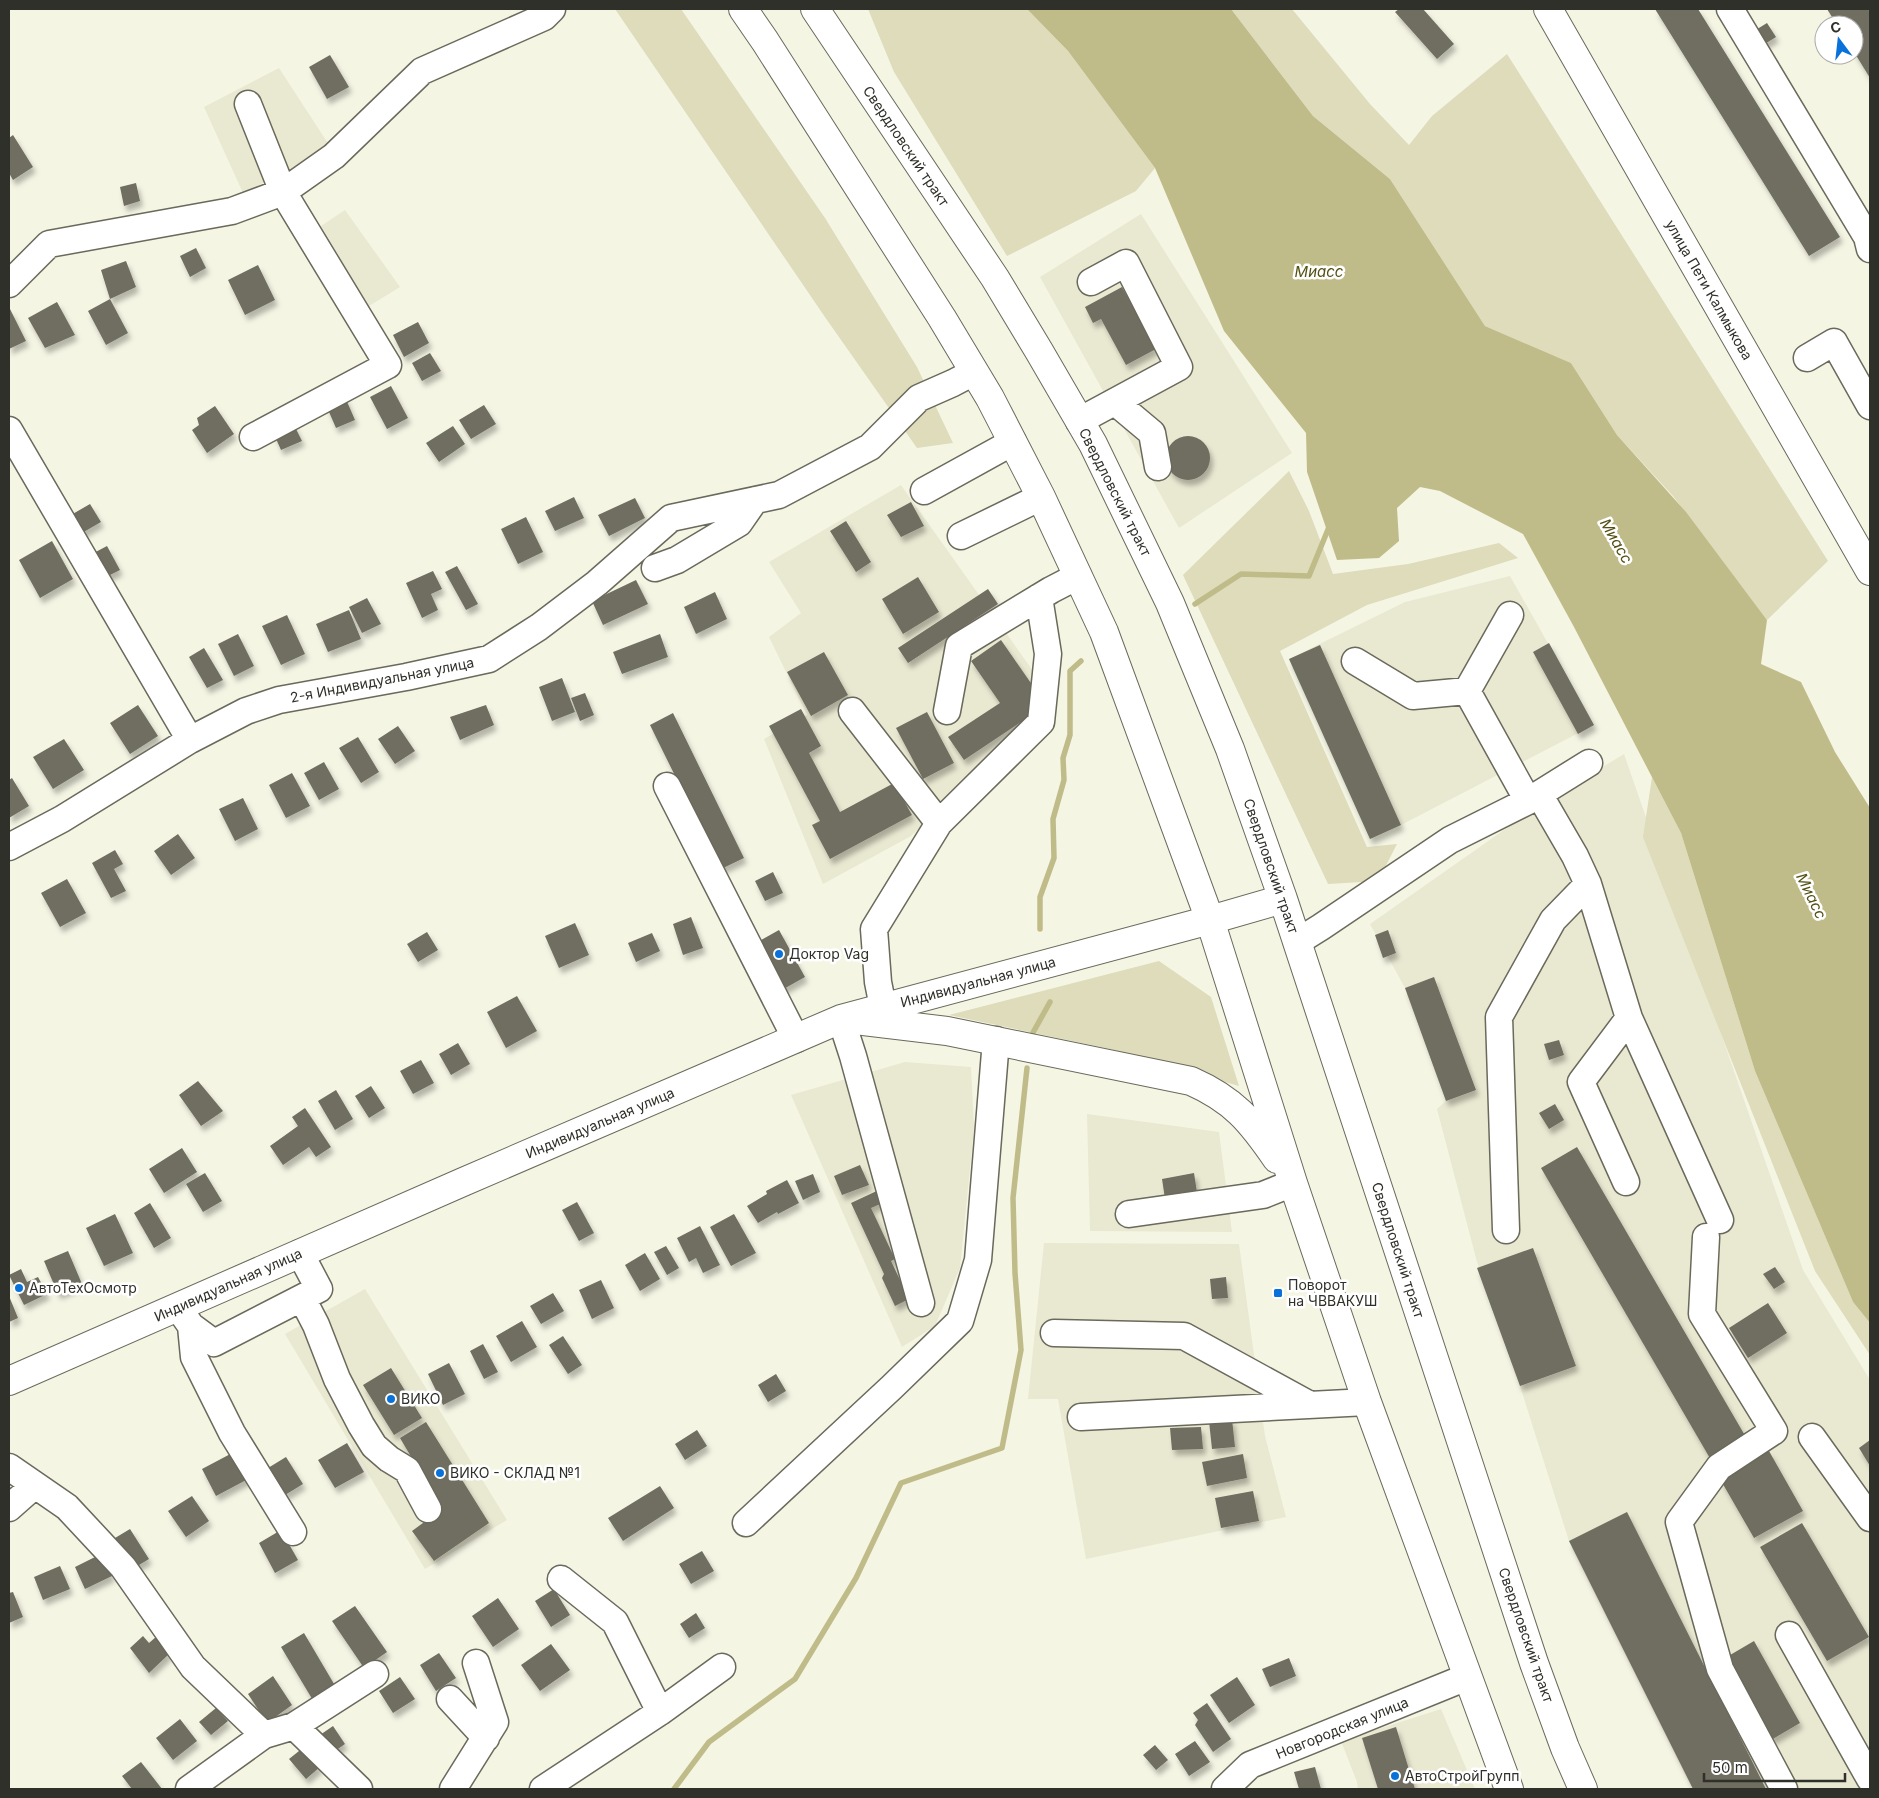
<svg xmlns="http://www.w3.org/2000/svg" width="1879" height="1798" viewBox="0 0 1879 1798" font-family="Inter,sans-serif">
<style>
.built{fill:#e9e8d1}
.green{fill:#dedcbb}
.water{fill:#c0bc89}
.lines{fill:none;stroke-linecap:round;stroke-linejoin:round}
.stream{stroke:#c0bc89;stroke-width:5.5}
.building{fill:#6f6e60;filter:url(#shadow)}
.minor-casing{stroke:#6a695b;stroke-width:29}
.major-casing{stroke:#6a695b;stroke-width:30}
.minor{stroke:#fff;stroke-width:26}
.major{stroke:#fff;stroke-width:28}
.poi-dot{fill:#0972da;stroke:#fff;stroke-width:2}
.labels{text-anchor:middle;stroke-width:5;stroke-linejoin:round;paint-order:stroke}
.street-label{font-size:14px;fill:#30302a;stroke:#fff}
.poi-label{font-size:14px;fill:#30302a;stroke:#fff;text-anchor:start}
.water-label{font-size:15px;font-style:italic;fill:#545013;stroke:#fff}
</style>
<defs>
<filter id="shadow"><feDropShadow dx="3" dy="5.5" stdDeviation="2.5" flood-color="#0004"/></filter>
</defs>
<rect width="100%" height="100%" fill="#f5f5e4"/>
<!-- built -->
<path class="built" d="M279 68 331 148 243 193 204 107Z
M345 210 400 287 369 306 321 226Z
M1141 214 1292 453 1179 528 1040 277Z
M901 485 1048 692 1031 724 911 836 823 884 764 739 807 715 769 637 801 613 769 562Z
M1510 576 1594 725 1401 825 1370 839 1289 659 1405 602Z
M1624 754 1803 1270 1870 1380V1789H1693L1569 1541 1520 1386 1477 1262 1437 1109 1446 1101 1405 988 1370 924 1534 809Z
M905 1062 971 1067 974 1128 960 1268 935 1326 902 1347 791 1095Z
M1087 1114 1219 1132 1232 1232 1090 1231Z
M1044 1243 1239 1244 1265 1436 1286 1517 1086 1559 1058 1399H1028Z
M365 1289 507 1520 425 1569 285 1334Z
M1441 1709 1475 1789H1358L1357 1782 1341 1741Z"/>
<!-- green -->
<path class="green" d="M615 9H681L825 218 917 367 953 443 917 448 827 320Z
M868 9H1027L1068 51 1155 168 1136 191 1007 256 894 72Z
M1231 9H1292L1370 104 1409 145 1432 116 1507 54 1828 561 1767 620 1673 496 1617 435 1571 363 1485 326 1390 179 1313 116Z
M1289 471 1309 511 1333 574 1408 564 1499 543 1518 558 1367 605 1280 651 1367 847 1397 844 1378 881 1328 884 1183 575Z
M1652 777 1681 833 1755 1071 1853 1302 1870 1323V1355L1815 1271 1643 837Z
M1159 961 1211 997 1239 1086 1110 1049 949 1015Z"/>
<!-- water -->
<path class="water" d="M1027 9H1231L1313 116 1390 179 1485 326 1571 363 1617 435 1686 512 1767 620 1761 664 1801 682 1835 752 1870 808V1323L1853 1302 1755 1071 1681 833 1574 627 1523 534 1440 491 1420 487 1397 508 1399 541 1379 558 1337 560 1307 472 1306 433 1224 331 1155 168 1068 51Z"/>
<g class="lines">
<!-- stream -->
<path class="stream" d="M1195 604 1241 574 1309 576 1329 527
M1040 929V897L1054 858 1053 819 1064 780 1063 758 1070 735V671L1081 661
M1030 1038 1050 1002
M674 1789 709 1742 795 1679 856 1578 901 1483 1002 1448 1021 1350 1015 1273 1013 1198 1027 1068"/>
</g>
<!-- building -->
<path class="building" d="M1399 9H1423L1454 44 1437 59 1395 12Z
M1655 9H1698L1840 237 1809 256Z
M1827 9H1868L1870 12V78L1854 52V25H1837Z
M1767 23 1776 37 1763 45 1754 31Z
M330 55 349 87 327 99 309 67Z
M13 135 33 167 13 180 9 173V138Z
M136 183 140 201 124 206 120 187Z
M196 248 206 268 190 277 180 256Z
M126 261 136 287 110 299 101 270Z
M258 265 275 300 245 315 228 280Z
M1122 287 1156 349 1126 365 1101 319 1093 323 1085 307Z
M110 299 128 333 106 345 88 311Z
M57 302 75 335 45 348 28 318Z
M10 309 26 341 9 349V310Z
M418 322 429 343 404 357 393 335Z
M430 353 441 371 422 381 412 363Z
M391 386 408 418 387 429 370 397Z
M345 397 355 420 336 428 326 405Z
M484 405 496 424 471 439 459 420Z
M215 406 234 434 207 453 192 430 199 425 197 418Z
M293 423 302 441 281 450 273 432Z
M453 426 465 444 439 462 426 443Z
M1166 458a22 22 0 1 1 44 0a22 22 0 1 1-44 0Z
M574 497 584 518 555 531 545 511Z
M635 498 645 518 609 536 598 515Z
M911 502 924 526 901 537 887 515Z
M90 504 101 522 75 537 64 519Z
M526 517 543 552 518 564 501 529Z
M846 521 871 562 856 572 830 531Z
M52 541 73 579 40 598 19 560Z
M107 546 120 570 100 580 88 556Z
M457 566 478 604 466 610 445 572Z
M433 571 442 589 431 594 438 610 422 618 406 583Z
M918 577 939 612 903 634 882 599Z
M636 580 648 604 603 625 592 601Z
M988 589 998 604 908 663 898 648Z
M715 592 727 619 696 634 684 607Z
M367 598 381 624 362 633 349 607Z
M349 610 361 639 328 652 316 624Z
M287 615 305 654 281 665 262 626Z
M238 634 254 666 234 676 218 644Z
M660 634 668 657 622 674 613 652Z
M1001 640 1035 689 1030 716 964 760 948 737 1000 703 971 661Z
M1549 643 1594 725 1578 734 1533 652Z
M1320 645 1401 825 1370 839 1289 659Z
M204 648 223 680 207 688 189 657Z
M824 652 848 695 811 716 787 672Z
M562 678 575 712 552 721 539 687Z
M585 693 594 715 580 721 571 698Z
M138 705 158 736 130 754 110 723Z
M486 705 494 725 460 740 450 717Z
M801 709 821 746 809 753 840 812 894 783 912 815 830 859 812 825 820 821 769 726Z
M927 712 954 763 923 779 896 728Z
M673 713 744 858 721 869 650 725Z
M398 726 415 751 395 764 378 739Z
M358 737 379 772 361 783 339 748Z
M64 739 84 770 53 789 33 757Z
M324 762 339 789 319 800 304 773Z
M292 773 310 806 286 818 269 785Z
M12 778 29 806 9 818V780Z
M243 798 258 829 235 841 219 809Z
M178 834 195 858 171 875 154 851Z
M115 850 123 864 114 869 126 891 111 898 92 863Z
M773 872 783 893 765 901 755 881Z
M67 879 86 913 60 927 41 893Z
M691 917 703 948 683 955 673 924Z
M575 923 589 955 559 968 545 936Z
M779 930 805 977 780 991 754 944Z
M1388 930 1396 953 1383 958 1375 935Z
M427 932 438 950 418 962 407 944Z
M652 933 660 951 636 962 628 943Z
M1434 977 1476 1090 1446 1101 1405 988Z
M517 996 537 1031 506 1048 487 1012Z
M1559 1040 1564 1055 1549 1060 1544 1044Z
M458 1043 470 1064 451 1075 439 1054Z
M421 1060 434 1083 413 1094 400 1071Z
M198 1081 223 1111 201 1126 179 1095Z
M371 1086 385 1108 369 1118 355 1096Z
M336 1090 353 1119 335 1130 318 1101Z
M1555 1104 1564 1120 1549 1129 1539 1113Z
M305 1108 331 1147 316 1157 309 1147 283 1165 270 1146 298 1126 292 1117Z
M1577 1147 1747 1439 1711 1460 1541 1168Z
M182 1148 197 1172 164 1193 149 1169Z
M860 1165 869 1185 842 1195 834 1176Z
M205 1173 222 1201 203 1212 186 1184Z
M1194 1173 1198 1199 1166 1205 1162 1179Z
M813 1174 820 1192 803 1200 795 1181Z
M787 1180 799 1203 778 1214 777 1212 758 1223 747 1206 767 1194 766 1191Z
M881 1189 887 1201 871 1208 895 1259 891 1261 909 1299 895 1306 882 1278 884 1274 851 1203Z
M577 1202 594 1233 579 1241 562 1210Z
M150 1203 171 1238 154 1248 134 1213Z
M115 1214 133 1253 104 1266 86 1228Z
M734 1214 756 1253 731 1266 710 1227Z
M700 1226 720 1265 703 1273 696 1258 689 1262 677 1238Z
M666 1246 679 1268 667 1275 654 1252Z
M1533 1248 1576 1366 1520 1386 1477 1268Z
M68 1251 82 1284 58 1294 44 1261Z
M645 1253 660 1279 640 1291 625 1265Z
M1775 1267 1785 1282 1774 1289 1763 1274Z
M21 1269 27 1282 38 1277 47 1294 24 1305 9 1275Z
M1226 1277 1228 1298 1212 1299 1210 1279Z
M601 1280 614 1308 592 1319 579 1290Z
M553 1293 564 1311 541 1324 530 1306Z
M9 1296 18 1318 9 1322Z
M1768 1303 1787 1333 1748 1358 1729 1328Z
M522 1321 537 1347 511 1362 496 1336Z
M563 1336 582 1365 568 1374 549 1345Z
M483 1344 498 1372 484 1379 470 1351Z
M449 1363 465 1394 443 1405 428 1374Z
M391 1368 422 1418 394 1435 363 1385Z
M776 1374 786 1391 768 1402 758 1385Z
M1232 1419 1235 1447 1212 1449 1209 1421Z
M426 1422 489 1523 434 1561 412 1531 442 1509 400 1438Z
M1201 1427 1203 1449 1172 1450 1170 1428Z
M697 1430 707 1446 685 1460 675 1444Z
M1870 1440V1466L1859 1448Z
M347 1443 364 1472 335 1488 318 1460Z
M236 1451 250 1478 216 1496 202 1469Z
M1769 1451 1803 1511 1754 1538 1720 1479Z
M1243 1454 1247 1478 1207 1486 1202 1462Z
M286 1457 303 1484 285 1495 268 1468Z
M660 1486 674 1508 623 1541 608 1518Z
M1253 1491 1259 1521 1221 1528 1215 1498Z
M192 1496 209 1521 186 1537 168 1511Z
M1627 1512 1766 1789H1693L1569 1541Z
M1802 1523 1869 1637 1827 1661 1760 1547Z
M130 1529 149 1559 134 1568 115 1538Z
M281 1530 298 1560 275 1573 259 1543Z
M702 1551 714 1571 691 1584 679 1564Z
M101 1554 112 1576 85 1589 75 1567Z
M60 1566 70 1589 43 1600 34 1577Z
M554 1589 570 1615 551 1627 535 1601Z
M13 1592 23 1617 9 1623V1593Z
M498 1598 519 1629 493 1647 472 1616Z
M355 1606 387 1652 364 1668 332 1621Z
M696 1613 705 1628 689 1638 680 1624Z
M304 1633 337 1689 314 1702 281 1647Z
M143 1636 149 1643 157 1636 169 1654 149 1673 130 1648Z
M1754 1641 1800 1723 1771 1740 1725 1658Z
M551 1644 570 1670 540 1691 521 1665Z
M439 1653 456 1678 436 1691 420 1665Z
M1289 1658 1296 1676 1270 1687 1262 1669Z
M273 1676 292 1705 267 1723 248 1694Z
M400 1677 415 1699 393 1713 379 1691Z
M1237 1677 1255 1705 1229 1723 1210 1695Z
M1207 1703 1231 1739 1213 1752 1195 1725 1198 1720 1193 1713Z
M216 1708 228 1721 211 1735 199 1722Z
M180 1719 197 1741 173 1760 156 1738Z
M333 1726 345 1744 332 1753 320 1735Z
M1396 1727 1415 1789H1378L1362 1738Z
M1195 1741 1210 1762 1189 1776 1175 1754Z
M1155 1745 1168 1760 1156 1770 1143 1755Z
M304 1747 320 1767 306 1779 289 1759Z
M141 1762 162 1789H132L122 1776Z
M1315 1767 1321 1789H1299L1294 1772Z"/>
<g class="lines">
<defs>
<path id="minor" d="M1730 9 1867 237 1870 249
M248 104 283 192 388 365 253 437
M9 284 49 244 232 211 283 192 334 156 422 71 544 17 552 9
M1807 358 1834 342 1870 406
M1115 402 1152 433 1158 467
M1079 421 1179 367 1126 263 1091 282
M9 430 190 740
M924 491 1013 442
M961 536 1041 497
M655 568 677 560 739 523 755 500
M1355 661 1413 696 1467 691 1510 615
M1467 691 1528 801
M852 711 939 823
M947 711 959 646 1051 590 1078 576
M667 786 796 1039
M1539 794 1575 856 1588 884 1629 1018 1720 1220
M9 847 62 819 190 740 246 711 279 700 406 677 489 659 539 627 597 583 671 518 779 495 870 447 919 398 953 383 974 372
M1297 942 1321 927 1450 840 1528 801 1589 763
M883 1007 878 982 874 929 939 823 1041 722 1048 654 1039 597
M841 1019 853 1056 921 1303
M1626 1182 1581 1082 1629 1018
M1129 1214 1263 1195 1293 1183
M1506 1230 1499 1017 1553 920 1588 884
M1706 1237 1702 1314 1774 1431 1719 1467 1679 1522 1720 1669 1784 1789
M302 1298 316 1325 337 1379 361 1425 374 1446 389 1459 407 1470 428 1509
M184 1316 191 1326 214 1343 319 1289 300 1253
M191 1326 194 1357 232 1433 293 1532
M1054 1333 1184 1336 1310 1405
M1081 1417 1367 1402
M1812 1437 1870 1518
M9 1467 67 1507 123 1567 193 1667 264 1735
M9 1508 35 1485
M746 1523 892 1387 960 1321 978 1260 996 1040
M561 1579 615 1622 660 1712
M1789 1635 1870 1779
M450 1699 486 1738
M294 1726 359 1789
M189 1789 264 1735 294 1726 375 1674
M453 1789 495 1722 476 1663
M543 1789 660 1712 722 1667
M1225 1789 1250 1765 1467 1677"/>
<path id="major" d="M743 9 765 41 942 318 990 398 1041 497 1104 632 1210 920 1293 1183 1367 1402 1509 1789
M815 9 995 278 1039 351 1093 444 1170 603 1230 749 1283 899 1534 1663 1565 1748 1583 1789
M1548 9 1870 571
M855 1020 947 1031 1191 1081C1234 1100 1251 1121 1277 1159
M9 1381 463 1182 841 1019 1210 920 1283 899"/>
</defs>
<!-- minor casing -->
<use href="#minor" class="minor-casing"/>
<!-- major casing -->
<use href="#major" class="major-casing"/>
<!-- minor -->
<use href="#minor" class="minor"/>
<!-- major -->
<use href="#major" class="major"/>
</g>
<!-- markers -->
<g class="poi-dot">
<circle cx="779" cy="954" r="5"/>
<circle cx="19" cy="1288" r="5"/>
<rect x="1273" y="1288" width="10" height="10" rx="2.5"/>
<circle cx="391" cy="1399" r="5"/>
<circle cx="440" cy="1473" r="5"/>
<circle cx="1395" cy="1776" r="5"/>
</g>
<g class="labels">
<!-- street labels -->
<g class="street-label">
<text transform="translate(906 146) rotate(56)" y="5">Свердловский тракт</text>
<text transform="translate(1709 290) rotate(60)" y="5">улица Пети Калмыкова</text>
<text transform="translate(1115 492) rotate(63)" y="5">Свердловский тракт</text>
<text transform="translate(382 680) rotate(-11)" y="5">2-я Индивидуальная улица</text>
<text transform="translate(1271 866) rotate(71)" y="5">Свердловский тракт</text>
<text transform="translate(978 982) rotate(-15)" y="5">Индивидуальная улица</text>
<text transform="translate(600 1123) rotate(-23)" y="5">Индивидуальная улица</text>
<text transform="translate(1398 1250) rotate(72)" y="5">Свердловский тракт</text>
<text transform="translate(228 1285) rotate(-24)" y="5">Индивидуальная улица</text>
<text transform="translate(1526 1635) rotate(71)" y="5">Свердловский тракт</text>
<text transform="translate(1342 1728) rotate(-22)" y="5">Новгородская улица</text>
</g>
<!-- poi labels -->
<g class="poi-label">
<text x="789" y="959">Доктор Vag</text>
<text x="1288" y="1290">Поворот<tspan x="1288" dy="16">на ЧВВАКУШ</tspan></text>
<text x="29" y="1293">АвтоТехОсмотр</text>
<text x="401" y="1404">ВИКО</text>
<text x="450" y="1478">ВИКО - СКЛАД №1</text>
<text x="1405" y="1781">АвтоСтройГрупп</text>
</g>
<!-- water labels -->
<g class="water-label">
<text x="1319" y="277">Миасс</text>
<text transform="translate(1616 541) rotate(60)" y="5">Миасс</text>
<text transform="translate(1811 896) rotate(64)" y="5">Миасс</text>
</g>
</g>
<!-- border -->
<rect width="1879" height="1798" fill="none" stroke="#30302a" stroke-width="20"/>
<!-- north arrow -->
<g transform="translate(1839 40) rotate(345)"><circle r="24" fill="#ffffff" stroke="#acacaa"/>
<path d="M0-4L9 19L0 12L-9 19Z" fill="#0972da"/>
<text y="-8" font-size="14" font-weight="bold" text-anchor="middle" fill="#30302a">С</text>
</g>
<!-- scale -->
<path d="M1704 1773v8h141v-8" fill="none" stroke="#30302a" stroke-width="2.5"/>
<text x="1712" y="1773" font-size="15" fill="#30302a" stroke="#ffffff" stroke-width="4" paint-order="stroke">50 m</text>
</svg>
